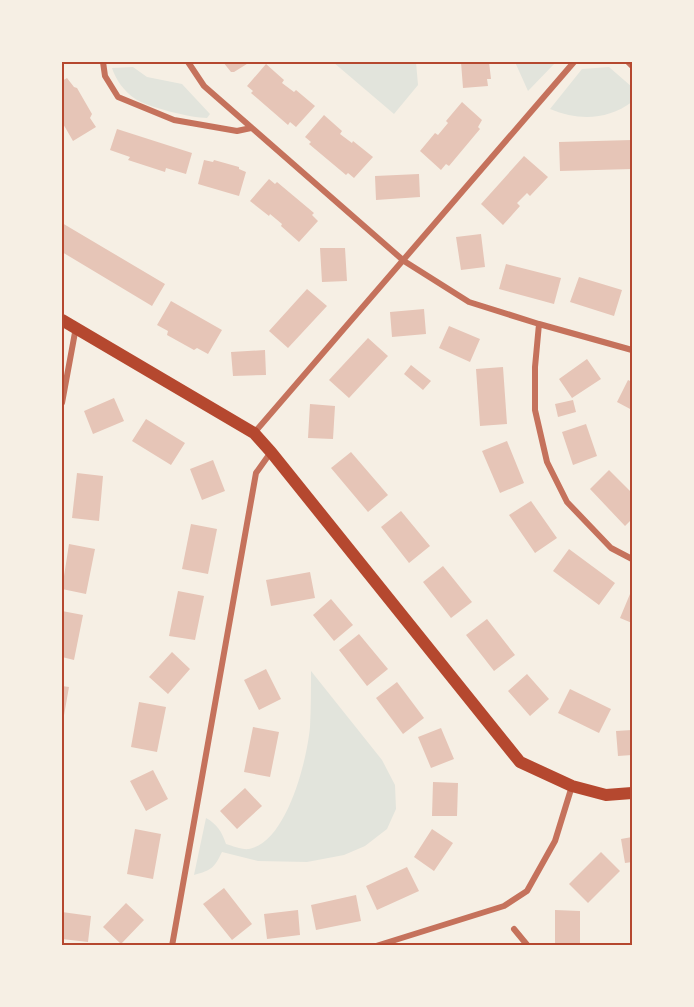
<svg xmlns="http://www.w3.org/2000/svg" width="694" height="1007" viewBox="0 0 694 1007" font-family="'IBM Plex Sans',sans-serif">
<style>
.green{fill:#e2e4dc}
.building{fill:#e6c5b7}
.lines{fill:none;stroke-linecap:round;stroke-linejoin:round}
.minor{stroke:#c5725c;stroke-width:6}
.secondary{stroke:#b5482f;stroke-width:12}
.neatline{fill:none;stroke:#b5482f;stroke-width:2}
</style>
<rect width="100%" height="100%" fill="#f6efe4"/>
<!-- green -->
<path class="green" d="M333 62H416L418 85 394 114Z
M515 62H556L528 91Z
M133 67 147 77 182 84 210 114 207 118C192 118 146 107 134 98 124 91 116 80 112 68Z
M609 67 632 87V102C607 120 579 121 550 109L582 69Z
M311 671 382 760 395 785 396 809 387 829 365 846 344 855 307 862 258 861 222 852C214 868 212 870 194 875L206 818C217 824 222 832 226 844 233 846 242 850 249 849 287 842 307 760 310 727 311 708 311 689 311 671Z"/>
<!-- building -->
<path class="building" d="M223 62H250L234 72H231Z
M461 62H489L491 79H487L488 86 463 88Z
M266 64 284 80 282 83 294 92 296 90 315 106 296 127 290 122 288 125 251 93 253 91 247 86Z
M67 78 74 87 77 88 92 114 90 118 96 127 73 141 62 122V81Z
M462 102 482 120 478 127 480 129 449 166 446 164 441 170 420 151 435 133 438 135 448 123 446 121Z
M324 115 342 131 340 134 352 143 353 141 373 157 354 178 348 173 346 175 309 144 311 142 305 137Z
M117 129 192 153 186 174 166 168 165 172 128 160 130 157 110 150Z
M632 140V169L560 171 559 142Z
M524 156 548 177 530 196 527 193 517 203 520 206 503 225 481 204Z
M204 160 213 162 214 160 239 167V169L246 172 239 196 198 184Z
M419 174 420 197 376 200 375 176Z
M269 179 275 184 277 182 314 213 312 215 318 221 299 242 281 226 282 224 270 214 269 216 250 201Z
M62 223 165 284 152 306 62 252Z
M481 234 485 267 461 270 456 237Z
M320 248H345L347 281 322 282Z
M506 264 561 278 554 304 499 289Z
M579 277 622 290 614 316 570 302Z
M307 289 327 306 288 348 269 331Z
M171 301 222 330 208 354 197 348 194 350 167 335 168 331 157 325Z
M424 309 426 334 392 337 390 312Z
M449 326 480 339 470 362 439 348Z
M368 338 388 356 349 398 329 380Z
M265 350 266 375 233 376 231 352Z
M587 359 601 379 572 398 559 379Z
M411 365 431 381 423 390 404 374Z
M503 367 507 424 480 426 476 369Z
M628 380 632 382V410L617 402Z
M114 398 124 421 93 434 84 411Z
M573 400 576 412 558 417 555 404Z
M310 404 335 406 333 439 308 438Z
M146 419 185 443 171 465 132 441Z
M586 424 597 456 573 465 562 432Z
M507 441 524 483 500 493 482 451Z
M351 452 388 495 368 512 331 468Z
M213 460 225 491 202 500 190 469Z
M609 470 632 493V519L625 526 590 489Z
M77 473 103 476 99 521 72 518Z
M531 501 557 538 535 553 509 515Z
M401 511 430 546 409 563 381 527Z
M191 524 217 529 208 574 182 569Z
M69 544 95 549 86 594 62 589Z
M569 549 615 583 599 605 553 571Z
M443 566 472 602 451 618 423 582Z
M310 572 315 598 271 606 266 580Z
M178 591 204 596 195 640 169 636Z
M630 594 632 595V623L620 618Z
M331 599 353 625 334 641 313 615Z
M62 611 83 615 74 660 62 657Z
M487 619 515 655 494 671 466 635Z
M359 634 388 669 367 686 339 650Z
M172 652 190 669 168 694 149 677Z
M266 669 281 699 259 710 244 680Z
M527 674 549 699 530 716 508 691Z
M397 682 424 718 403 734 376 698Z
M62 686 69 687 63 721H62Z
M570 689 611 709 599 733 558 713Z
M139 702 166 707 157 752 131 747Z
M253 727 279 732 270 777 244 772Z
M441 728 454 759 431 768 418 737Z
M632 730V755L618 756 616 731Z
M153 770 168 799 146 811 130 781Z
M433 782 458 783 457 816H432Z
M245 788 262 806 237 829 220 811Z
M135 829 161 834 153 879 127 874Z
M432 829 453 843 434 871 414 857Z
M632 837V862L625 863 621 839Z
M601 852 620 871 588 903 569 884Z
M407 867 419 891 377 910 366 886Z
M224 888 252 924 232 940 203 904Z
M356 895 361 921 316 930 311 905Z
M126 903 144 920 121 944 103 927Z
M298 910 300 935 267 939 264 914Z
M555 910 580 911V944H555Z
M62 912 91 916 88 942 62 939Z"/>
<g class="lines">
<!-- minor -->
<path class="minor" d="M103 62 105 76 118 97 174 120 237 131 251 128
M188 62 204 86 404 261 469 302 539 324 632 350
M628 62 632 66
M539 324 535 367V410L547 462 567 502 611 548 632 559
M62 403 76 327
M254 433 574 62
M514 929 528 946
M172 946 256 473 271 452
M376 946 504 906 527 891 555 841 572 786"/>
<!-- secondary -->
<path class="secondary" d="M62 320 254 433 271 452 520 762 572 786 606 795 632 793"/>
</g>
<!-- border -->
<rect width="694" height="1007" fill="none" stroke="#f6efe4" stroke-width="126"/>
<rect x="63" y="63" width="568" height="881" class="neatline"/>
</svg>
